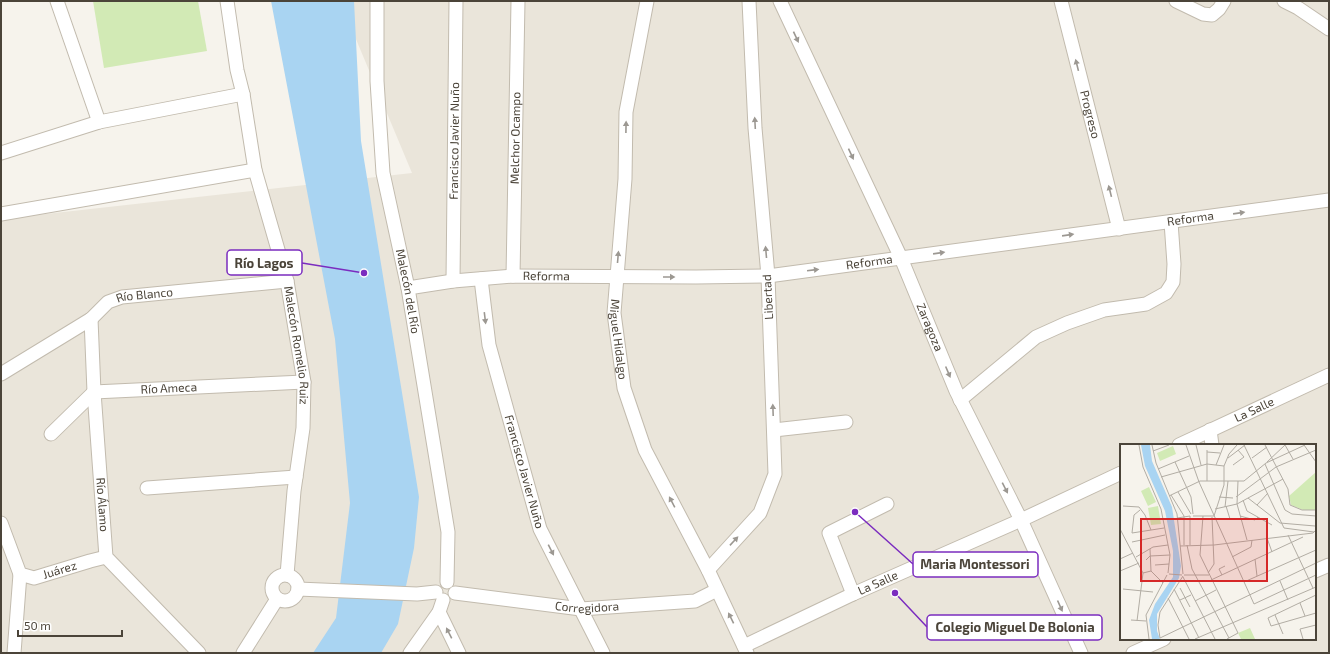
<svg xmlns="http://www.w3.org/2000/svg" width="1330" height="654" viewBox="0 0 1330 654" font-family="'Exo 2',sans-serif">
<style>
.residential{fill:#eae5da;fill-rule:evenodd}
.green{fill:#d2eab5}
.water{fill:#a9d4f2}
.lines{fill:none;stroke-linecap:round;stroke-linejoin:round}
.minor-casing{stroke:#c2bbae;stroke-width:15}
.minor{stroke:#fff;stroke-width:13}
.oneway{fill:#9c9892}
.labels{text-anchor:middle;stroke-width:4;stroke-linejoin:round;paint-order:stroke}
.street-label{font-size:12px;fill:#4b4439;stroke:#fff}
.inset-road{fill:none;stroke:#b2ada4;stroke-width:1}
.view{fill:#d62828;fill-opacity:0.15;stroke:#d62828;stroke-width:2}
.inset-edge{fill:none;stroke:#4b4439;stroke-width:2}
.leader{fill:none;stroke:#7b2cbf;stroke-width:1.5}
.callout-dot{fill:#7b2cbf;stroke:#fff;stroke-width:1.5}
.callout{fill:#fff;stroke:#7b2cbf;stroke-width:1.5}
.callout-label{font-size:13px;text-anchor:middle;font-weight:bold;fill:#4b4439}
</style>
<rect width="100%" height="100%" fill="#f6f3ec"/>
<!-- residential -->
<path class="residential" d="M340 1H1329V653H1V219L412 173ZM1121 445H1315V639H1121Z"/>
<!-- green -->
<path class="green" d="M93 1H198L207 51 104 68Z"/>
<!-- water -->
<path class="water" d="M271 1H354L361 141 419 497 414 548 398 624 381 653H313L336 618 350 503 335 339Z"/>
<g class="lines">
<defs>
<g id="minor">
<path d="M57 1 99 122"/>
<path id="s1" d="M227 1 237 70 243 94 255 170 287 281 304 382 303 428 294 491 287 575"/>
<path id="s2" d="M377 1V81L383 173 408 288 448 532 447 582"/>
<path id="s3" d="M647 1 626 112 625 179 614 313 624 388 645 450 708 570 747 653"/>
<path id="s4" d="M780 1 901 258 956 391 1021 520 1081 653"/>
<path id="s5" d="M1061 1 1119 229"/>
<path d="M1176 1 1203 14 1212 15 1219 9 1224 1"/>
<path d="M1284 1 1298 8 1329 29"/>
<path d="M1 153 99 122 243 94"/>
<path d="M1 214 255 170"/>
<path id="s6" d="M513 276 518 1"/>
<path id="s7" d="M481 279 489 345 540 529 603 653"/>
<path id="s8" d="M453 281 456 1"/>
<path id="s9" d="M408 288 453 281 513 276 696 277 768 276 1329 200"/>
<path id="s10" d="M91 319 94 392 106 557 199 653"/>
<path id="s11" d="M1 374 91 319 108 302 122 297 287 281"/>
<path d="M960 400 1036 337 1067 323 1104 310 1146 304 1166 293 1173 282 1174 264 1171 222"/>
<path d="M774 430 846 422"/>
<path d="M1210 430 1212 445"/>
<path id="s12" d="M51 434 94 392 304 382"/>
<path id="s13" d="M1179 445 1329 375"/>
<path d="M147 488 296 477"/>
<path id="s14" d="M1 523 20 574 34 578 90 561 106 557"/>
<path d="M708 570 760 513 775 474 768 276 755 128 749 1"/>
<path d="M1315 571 1329 565"/>
<circle cx="285" cy="588" r="13"/>
<path d="M298 589 417 594 436 592"/>
<path id="s15" d="M455 593 581 609 695 601 717 590"/>
<path d="M853 594 829 533 887 504"/>
<path d="M439 612 459 653"/>
<path id="s16" d="M744 646 853 594 1021 520 1121 473"/>
<path d="M14 653 20 574"/>
<path d="M243 653 277 599"/>
<path d="M410 653 439 612 443 600"/>
<path d="M1133 653 1164 639"/>
</g>
</defs>
<!-- minor casing -->
<use href="#minor" class="minor-casing"/>
<!-- minor -->
<use href="#minor" class="minor"/>
</g>
<!-- one-way arrows -->
<defs><path id="oneway-solid" d="M-6-.8H1V-3.2L6.5 0L1 3.2V.8H-6Z"/></defs>
<g class="oneway">
<use href="#oneway-solid" transform="translate(796 37) rotate(65)"/>
<use href="#oneway-solid" transform="translate(1077 65) rotate(-104)"/>
<use href="#oneway-solid" transform="translate(755 123) rotate(-93)"/>
<use href="#oneway-solid" transform="translate(626 127) rotate(-89)"/>
<use href="#oneway-solid" transform="translate(851 154) rotate(65)"/>
<use href="#oneway-solid" transform="translate(1110 191) rotate(-104)"/>
<use href="#oneway-solid" transform="translate(1239 213) rotate(-8)"/>
<use href="#oneway-solid" transform="translate(1068 235) rotate(-8)"/>
<use href="#oneway-solid" transform="translate(766 252) rotate(-95)"/>
<use href="#oneway-solid" transform="translate(939 253) rotate(-8)"/>
<use href="#oneway-solid" transform="translate(618 257) rotate(-85)"/>
<use href="#oneway-solid" transform="translate(813 270) rotate(-7)"/>
<use href="#oneway-solid" transform="translate(669 277)"/>
<use href="#oneway-solid" transform="translate(485 318) rotate(83)"/>
<use href="#oneway-solid" transform="translate(948 372) rotate(67)"/>
<use href="#oneway-solid" transform="translate(773 410) rotate(-92)"/>
<use href="#oneway-solid" transform="translate(1005 488) rotate(63)"/>
<use href="#oneway-solid" transform="translate(672 502) rotate(-118)"/>
<use href="#oneway-solid" transform="translate(734 541) rotate(-47)"/>
<use href="#oneway-solid" transform="translate(551 550) rotate(63)"/>
<use href="#oneway-solid" transform="translate(1060 606) rotate(66)"/>
<use href="#oneway-solid" transform="translate(731 618) rotate(-116)"/>
<use href="#oneway-solid" transform="translate(449 633) rotate(-117)"/>
</g>
<g class="labels">
<!-- street labels -->
<g class="street-label">
<text dy="4" stroke="none"><textPath href="#s5" startOffset="117">Progreso</textPath></text>
<text dy="4" stroke="none"><textPath href="#s6" startOffset="138">Melchor Ocampo</textPath></text>
<text dy="4" stroke="none"><textPath href="#s8" startOffset="140">Francisco Javier Nuño</textPath></text>
<text dy="4" stroke="none"><textPath href="#s9" startOffset="787">Reforma</textPath></text>
<text dy="4" stroke="none"><textPath href="#s9" startOffset="463">Reforma</textPath></text>
<text dy="4" stroke="none"><textPath href="#s9" startOffset="139">Reforma</textPath></text>
<text dy="4" stroke="none"><textPath href="#s2" startOffset="293">Malecón del Río</textPath></text>
<text dy="4" stroke="none"><textPath href="#s11" startOffset="167">Río Blanco</textPath></text>
<text transform="translate(768 297) rotate(-93)" y="4">Libertad</text>
<text dy="4" stroke="none"><textPath href="#s4" startOffset="359">Zaragoza</textPath></text>
<text dy="4" stroke="none"><textPath href="#s3" startOffset="341">Miguel Hidalgo</textPath></text>
<text dy="4" stroke="none"><textPath href="#s1" startOffset="352">Malecón Romelio Ruiz</textPath></text>
<text dy="4" stroke="none"><textPath href="#s12" startOffset="135">Río Ameca</textPath></text>
<text dy="4" stroke="none"><textPath href="#s13" startOffset="83">La Salle</textPath></text>
<text dy="4" stroke="none"><textPath href="#s7" startOffset="198">Francisco Javier Nuño</textPath></text>
<text dy="4" stroke="none"><textPath href="#s10" startOffset="186">Río Álamo</textPath></text>
<text dy="4" stroke="none"><textPath href="#s14" startOffset="96">Juárez</textPath></text>
<text dy="4" stroke="none"><textPath href="#s16" startOffset="148">La Salle</textPath></text>
<text dy="4" stroke="none"><textPath href="#s15" startOffset="133">Corregidora</textPath></text>
</g>
</g>
<!-- overview -->
<g transform="translate(1120 444)">
<rect width="196" height="196" fill="#f6f3ec"/>
<path d="M53 2 56 10 40 17 37 9ZM196 28V66H183L171 61 169 52ZM29 43 36 58 28 62 21 47ZM38 62 41 80 31 81 28 64ZM130 184 135 195H121L118 189Z" fill="#d2eab5"/>
<path d="M21 1H30L32 17 52 63 61 122 59 134 37 170V187L40 195H32L29 176 35 160 53 133V107L45 67 25 22Z" fill="#a9d4f2"/>
<path class="inset-road" d="M19 1 23 23 41 65 50 111 48 129M32 1 36 19 57 70 63 130M66 1 79 38 134 160 196 131M76 1 81 21M124 1 164 84 194 88M145 1 168 45 170 61 182 66H196M165 1 173 15M184 1 196 18M33 7 49 1M87 8 100 9M108 14 125 1M132 14 147 3M55 18 71 53 73 70M147 18 165 1M145 20 165 66 172 70 196 72M96 21 104 1M113 21 124 13 118 6M38 25 69 12M41 33 87 20 104 22M87 37V6M118 37 117 60 127 96M58 48 71 70M51 51 64 72V101M49 52 80 37H124L146 19 185 1M99 53 113 54M116 53 156 23 196 6M128 54 160 79 195 82M123 56 127 67 152 81M137 61 148 49M3 62 19 63 25 71 31 86M106 62 110 75M105 63 108 37M95 65 117 60 163 35M20 66 14 71 12 89 44 84M73 72H94L104 41V22L109 10 117 1M83 72 80 111 118 189 107 195M120 72 135 76 138 73M57 74 70 72M0 85 23 129 31 127M168 91 193 144M147 94 152 108M12 98 45 91M67 101 72 125 109 194M70 101V72M60 102 94 101 193 89 196 86M30 105 31 127 43 139M16 113 33 103 48 101M112 113 131 103 132 96M0 115 13 109M135 115 137 132M26 116 30 112 50 111M35 121 49 120M0 127 19 119M88 129 94 120 92 73M49 130 62 131M64 131H89M102 131 99 125 105 122M63 133 95 195M91 136 183 93M160 137 168 156M124 138 196 106M60 144 70 163M3 145 33 148M54 145 79 194M196 151 148 174 151 182 196 169M48 154 69 195M60 156 71 151M75 157 96 146M180 159 185 172M155 171 163 190M11 176 26 177M17 177 23 129M40 194 196 119M40 194 38 181 40 168 63 132M29 195 26 171 47 131M75 195 196 143M183 195 180 185 196 181"/>
<path class="view" d="M21 75H147V137H21Z"/>
<rect width="196" height="196" class="inset-edge"/>
</g>
<!-- callouts -->
<path class="leader" d="M364 273L302 263M855 512L913 564M895 593L927 627"/>
<g class="callout-dot">
<circle cx="364" cy="273" r="4"/>
<circle cx="855" cy="512" r="4"/>
<circle cx="895" cy="593" r="4"/>
</g>
<g class="callout">
<rect x="227" y="250" width="75" height="25" rx="4"/>
<rect x="913" y="552" width="125" height="25" rx="4"/>
<rect x="927" y="615" width="175" height="25" rx="4"/>
</g>
<g class="callout-label">
<text x="264" y="268">Río Lagos</text>
<text x="975" y="569">Maria Montessori</text>
<text x="1015" y="632">Colegio Miguel De Bolonia</text>
</g>
<!-- border -->
<rect width="1330" height="654" fill="none" stroke="#4b4439" stroke-width="4"/>
<!-- scale -->
<path d="M18 630v6h104v-6" fill="none" stroke="#4b4439" stroke-width="2"/>
<text x="24" y="630" font-size="12" fill="#4b4439" stroke="#ffffff" stroke-width="3" paint-order="stroke">50 m</text>
</svg>
